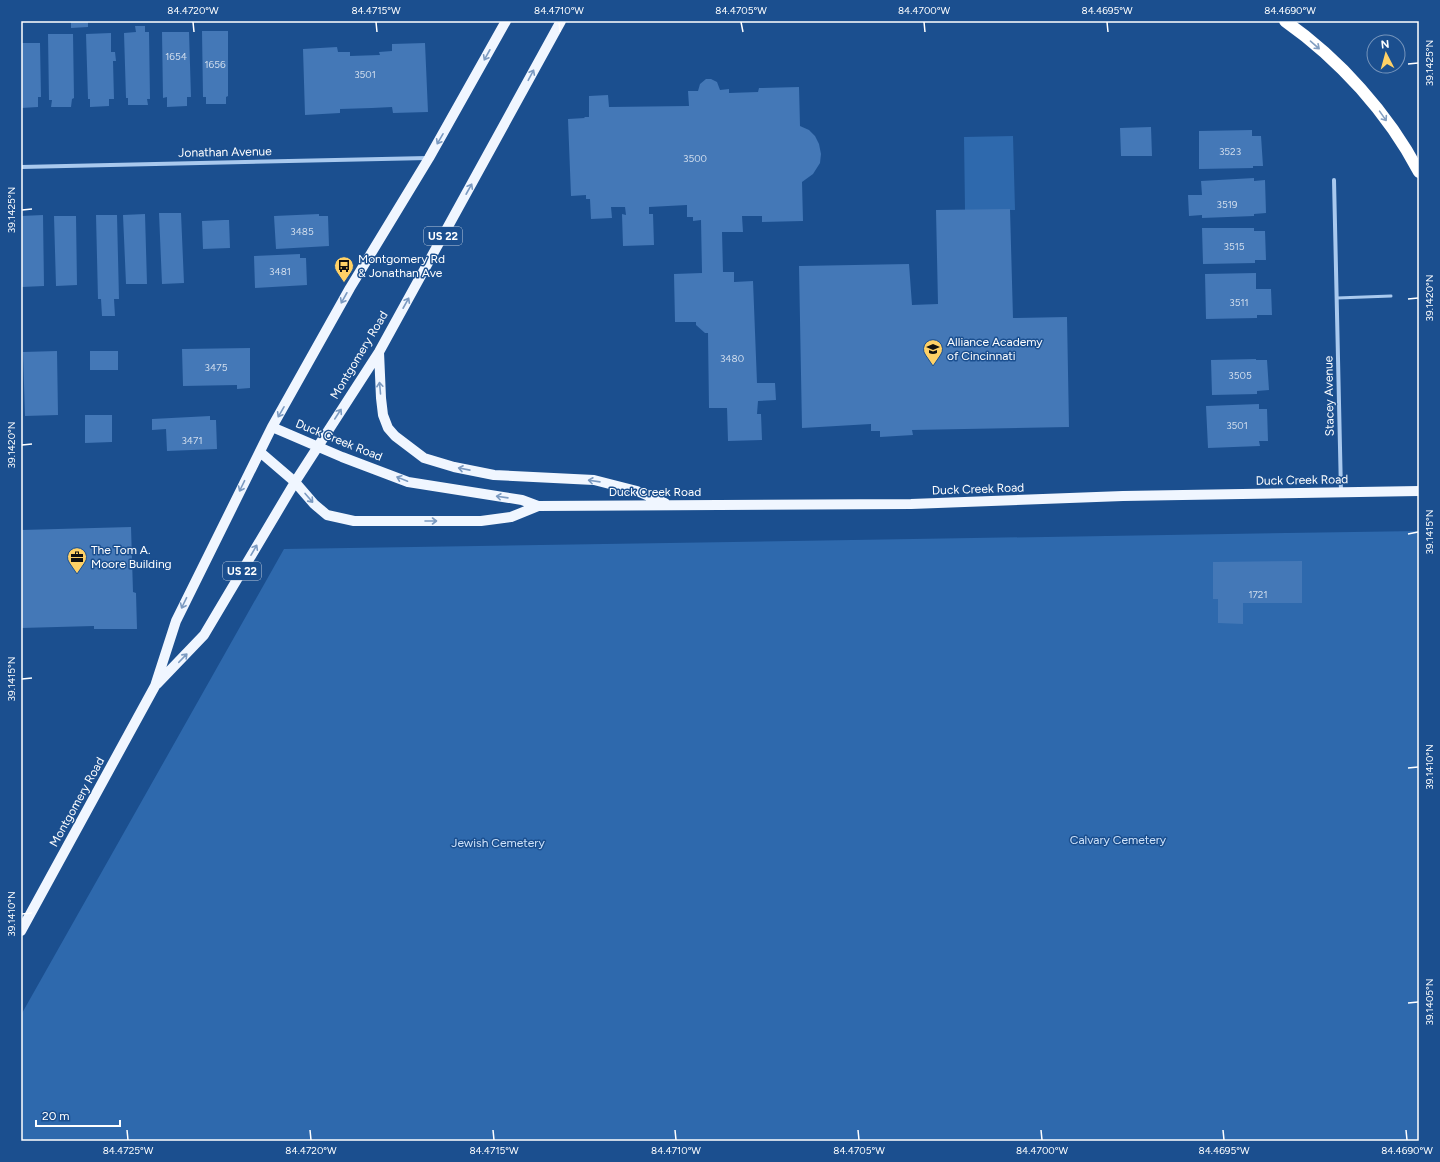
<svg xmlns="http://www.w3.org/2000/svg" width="1440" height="1162" viewBox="0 0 1440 1162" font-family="Figtree,sans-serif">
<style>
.green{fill:#2e69ad}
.building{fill:#4478b7}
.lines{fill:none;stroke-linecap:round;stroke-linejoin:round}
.service{stroke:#a9c9ee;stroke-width:3}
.minor{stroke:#a9c9ee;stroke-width:4}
.primary{stroke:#f0f6ff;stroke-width:10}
.motorway{stroke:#fff;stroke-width:12}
.oneway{stroke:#829ec1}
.oneway2{stroke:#7b9ac1}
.ticks{fill:none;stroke:#fff;stroke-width:1.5}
.labels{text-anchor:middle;stroke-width:3;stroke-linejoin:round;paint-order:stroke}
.number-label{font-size:10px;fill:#d0dded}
.shield{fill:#1b4f8f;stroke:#bbcadd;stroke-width:1}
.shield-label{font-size:11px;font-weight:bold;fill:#fff}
.street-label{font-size:12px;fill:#fff;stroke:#1b4f8f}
.poi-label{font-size:12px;fill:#fff;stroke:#1b4f8f;text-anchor:start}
.park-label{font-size:12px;fill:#cfe3fa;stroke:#1b4f8f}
.neatline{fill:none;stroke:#fff;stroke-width:1.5}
.ticks-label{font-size:10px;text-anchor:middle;fill:#fff}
</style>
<rect width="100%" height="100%" fill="#1b4f8f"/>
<!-- green -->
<path class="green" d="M1013 136 1015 210H965L964 137Z
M1419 531V1141H21V1015L284 549Z"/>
<!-- building -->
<path class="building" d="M71 21H88V27L71 28Z
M135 26H145V32H149L150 99H147L148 105H128V98H126L124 33 136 32Z
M202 31H228V96L226 97V104H206V97H203Z
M162 32H189L191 97H187V106L167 107V97L163 98Z
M111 33V52H115L116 61H113L114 99H109V106L90 107V99H88L86 34Z
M48 34H73L74 98 72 99 71 107H51L52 100H49Z
M21 43H40L41 97H38V107L21 108Z
M425 43 428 112 393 113 392 107 372 108 340 109V113L305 115 303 49 337 47 338 52H350V56L380 55 379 52 392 51V44Z
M706 79H711L717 82 720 90 729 89V93L758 92 759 88 799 87 800 126 809 130 815 136 819 144 821 154 820 163 813 174 802 182 803 221 762 222V216H742L743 232H722L723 272H734V282L753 281 757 383H775L776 400 758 401 757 414H761L762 440 728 441 727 408H709L708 333H705L696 325V322H675L674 274 702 273 701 220 693 221V217H687V205L649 207V214H653L654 245 623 246 622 214 626 215 625 207H611L612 218 591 219 590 199H586V195L571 196 568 119 585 118 584 117H589V96L608 95 609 107 689 106 688 91H698L700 84Z
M1151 127 1152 156H1121L1120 128Z
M1252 130V136H1261L1263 166H1253V168L1199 169V131Z
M1254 178V181L1265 180 1266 213 1254 214V216L1202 218V215L1189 216 1188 195H1202L1201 181Z
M1010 209 1013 318 1067 317 1069 427 912 430 913 435 880 437V431H871V424L802 428 799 266 909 264 912 305 938 304 936 210Z
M159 213H181L184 283 162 284Z
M145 214 147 284H126L123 215Z
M319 214V216H328L329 246 276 249 274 216Z
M43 215 44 286 22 287 21 216Z
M96 215H117L119 299H114L115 316H102L101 299H98Z
M54 216H76L77 285 56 286Z
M224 220H229L230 248 203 249 202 221Z
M1202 228H1254V231H1265L1266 260H1255V263L1203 264Z
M300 254V258H306L307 285 255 288 254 256Z
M1256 273V289H1271L1272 315H1257V318L1206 319 1205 274Z
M250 348V388L237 389V385L183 386 182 349Z
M57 351 58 415 25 416 23 352Z
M90 351H118V370H90Z
M1256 359V360H1267L1269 390 1257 391V394L1212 395 1211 360Z
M1259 404V409H1267L1268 441H1259L1260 446 1208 448 1206 406Z
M85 415H112V442L85 443Z
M210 416V420H216L217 449 167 451 166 429 152 430V419Z
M131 527 133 592 136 593 137 629H94V626L21 628V530Z
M1302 561V603H1243V624L1218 623V599H1213V562Z"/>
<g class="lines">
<!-- service -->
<path class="service" d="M1337 298 1391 296"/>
<!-- minor -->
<path class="minor" d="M21 167 428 158
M1334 180 1341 492"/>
<!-- primary -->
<path class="primary" d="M379 352 381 398 383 415 388 428 395 436 424 458 454 467 494 475 594 480 637 491 665 503
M272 427 342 457 408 482 522 500 538 506 911 504 1123 496 1419 491
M260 452 295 482 314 504 327 515 354 521H481L511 517 538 506
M157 684 204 635 295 482 379 352 561 21
M21 931 155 686 176 621 272 427 350 288 429 158 506 21"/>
<!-- motorway -->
<path class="motorway" d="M1285 21C1339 59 1388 113 1419 172"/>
</g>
<!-- one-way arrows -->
<defs><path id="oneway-shaft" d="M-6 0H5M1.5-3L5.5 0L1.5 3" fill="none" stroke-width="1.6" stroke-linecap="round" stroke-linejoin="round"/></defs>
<g class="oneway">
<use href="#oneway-shaft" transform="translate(1315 45) rotate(41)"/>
<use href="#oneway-shaft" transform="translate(1383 116) rotate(55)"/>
</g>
<g class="oneway2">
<use href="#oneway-shaft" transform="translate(487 55) rotate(119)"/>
<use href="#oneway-shaft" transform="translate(531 75) rotate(-62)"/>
<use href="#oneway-shaft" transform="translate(440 139) rotate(120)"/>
<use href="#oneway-shaft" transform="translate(469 189) rotate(-61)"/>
<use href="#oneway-shaft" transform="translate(344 298) rotate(119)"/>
<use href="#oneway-shaft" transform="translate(406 303) rotate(-61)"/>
<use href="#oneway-shaft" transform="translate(380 388) rotate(-95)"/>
<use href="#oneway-shaft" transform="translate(281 412) rotate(120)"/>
<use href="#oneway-shaft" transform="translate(338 414) rotate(-57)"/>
<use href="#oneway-shaft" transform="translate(464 469) rotate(-169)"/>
<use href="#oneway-shaft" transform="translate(402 479) rotate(-158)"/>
<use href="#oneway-shaft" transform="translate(594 481) rotate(-172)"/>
<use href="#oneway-shaft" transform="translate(242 486) rotate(116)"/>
<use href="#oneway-shaft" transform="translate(502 497) rotate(-172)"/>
<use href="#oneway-shaft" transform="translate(309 498) rotate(49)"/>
<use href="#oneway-shaft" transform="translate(431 521)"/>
<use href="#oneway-shaft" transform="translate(254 550) rotate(-60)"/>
<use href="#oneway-shaft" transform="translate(184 603) rotate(116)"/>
<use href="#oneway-shaft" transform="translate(183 658) rotate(-46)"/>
</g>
<!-- ticks -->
<path class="ticks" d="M193 22 194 32M376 22 377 32M559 22 560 32M741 22 743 32M924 22 925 32M1107 22 1108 32M1290 22 1291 32M1408 64 1418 63M22 210 32 209M1408 299 1418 298M22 445 32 444M1408 534 1418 532M22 679 32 678M1408 768 1418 767M22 914 32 913M1408 1003 1418 1002M127 1130 128 1140M310 1130 311 1140M493 1130 494 1140M675 1130 676 1140M858 1130 859 1140M1041 1130 1042 1140M1223 1130 1224 1140M1406 1130 1407 1140"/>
<!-- icons -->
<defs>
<symbol id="bus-pin" viewBox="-11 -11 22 30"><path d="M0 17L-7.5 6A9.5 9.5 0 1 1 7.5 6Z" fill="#ffd166" stroke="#1b4f8f"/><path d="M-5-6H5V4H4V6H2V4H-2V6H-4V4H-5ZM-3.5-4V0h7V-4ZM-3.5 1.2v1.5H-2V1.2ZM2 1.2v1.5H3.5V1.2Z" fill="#111"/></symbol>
<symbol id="school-pin" viewBox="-11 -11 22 30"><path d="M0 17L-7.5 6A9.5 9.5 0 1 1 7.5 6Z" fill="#ffd166" stroke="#1b4f8f"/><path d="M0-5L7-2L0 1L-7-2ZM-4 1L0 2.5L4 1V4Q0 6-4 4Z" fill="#111"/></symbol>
<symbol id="office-pin" viewBox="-11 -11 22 30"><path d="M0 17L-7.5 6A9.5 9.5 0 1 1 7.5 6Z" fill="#ffd166" stroke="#1b4f8f"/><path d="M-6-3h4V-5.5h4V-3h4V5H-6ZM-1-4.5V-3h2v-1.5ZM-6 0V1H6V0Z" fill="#111"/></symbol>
</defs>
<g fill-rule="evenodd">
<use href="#bus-pin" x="333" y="255" width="22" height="30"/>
<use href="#school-pin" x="922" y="338" width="22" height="30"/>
<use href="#office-pin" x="66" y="546" width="22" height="30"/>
</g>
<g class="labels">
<!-- number labels -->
<g class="number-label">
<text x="176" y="60">1654</text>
<text x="215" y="68">1656</text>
<text x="365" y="78">3501</text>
<text x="1230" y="155">3523</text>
<text x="695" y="162">3500</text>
<text x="1227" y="208">3519</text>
<text x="302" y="235">3485</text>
<text x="1234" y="250">3515</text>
<text x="280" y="275">3481</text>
<text x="1239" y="306">3511</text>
<text x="732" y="362">3480</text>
<text x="216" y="371">3475</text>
<text x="1240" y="379">3505</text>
<text x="1237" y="429">3501</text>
<text x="192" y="444">3471</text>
<text x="1258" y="598">1721</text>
</g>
<!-- shield labels -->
<g class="shield">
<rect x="424" y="227" width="38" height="18" rx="3"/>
<rect x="223" y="562" width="38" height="18" rx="3"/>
</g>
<g class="shield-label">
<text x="443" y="240">US 22</text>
<text x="242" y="575">US 22</text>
</g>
<!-- street labels -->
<g class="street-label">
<text transform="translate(225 152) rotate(-1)" y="4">Jonathan Avenue</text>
<text transform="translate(359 355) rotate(-59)" y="4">Montgomery Road</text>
<text transform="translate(1329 396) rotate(-91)" y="4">Stacey Avenue</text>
<text transform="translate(339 440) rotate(22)" y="4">Duck Creek Road</text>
<text transform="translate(1302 480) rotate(-1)" y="4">Duck Creek Road</text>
<text transform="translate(978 489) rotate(-2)" y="4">Duck Creek Road</text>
<text x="655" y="496">Duck Creek Road</text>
<text transform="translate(77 802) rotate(-61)" y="4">Montgomery Road</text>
</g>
<!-- poi labels -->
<g class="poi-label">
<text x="358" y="263">Montgomery Rd<tspan x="358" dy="14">&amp; Jonathan Ave</tspan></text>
<text x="947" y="346">Alliance Academy<tspan x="947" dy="14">of Cincinnati</tspan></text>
<text x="91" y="554">The Tom A.<tspan x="91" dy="14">Moore Building</tspan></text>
</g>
<!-- park labels -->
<g class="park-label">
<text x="1118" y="844">Calvary Cemetery</text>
<text x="498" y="847">Jewish Cemetery</text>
</g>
</g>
<!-- border -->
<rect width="1440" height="1162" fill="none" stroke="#1b4f8f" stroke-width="44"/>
<!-- north arrow -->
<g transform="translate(1386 54) rotate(354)"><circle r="19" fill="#1b4f8f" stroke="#7695bc"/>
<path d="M0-3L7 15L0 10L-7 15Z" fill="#ffd166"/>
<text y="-6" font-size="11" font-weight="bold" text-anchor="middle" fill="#ffffff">N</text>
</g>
<!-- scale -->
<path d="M36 1120v6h84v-6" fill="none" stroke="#ffffff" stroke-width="2"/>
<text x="42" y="1120" font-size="12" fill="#ffffff" stroke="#1b4f8f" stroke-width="3" paint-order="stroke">20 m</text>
<rect x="22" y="22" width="1396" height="1118" class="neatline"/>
<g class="ticks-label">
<text x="193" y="14">84.4720°W</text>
<text x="376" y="14">84.4715°W</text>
<text x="559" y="14">84.4710°W</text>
<text x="741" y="14">84.4705°W</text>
<text x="924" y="14">84.4700°W</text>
<text x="1107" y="14">84.4695°W</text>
<text x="1290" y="14">84.4690°W</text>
<text transform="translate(1429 63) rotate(-90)" y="4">39.1425°N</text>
<text transform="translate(11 210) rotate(-90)" y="4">39.1425°N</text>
<text transform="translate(1429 298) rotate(-90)" y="4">39.1420°N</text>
<text transform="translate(11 445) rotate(-90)" y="4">39.1420°N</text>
<text transform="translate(1429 532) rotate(-90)" y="4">39.1415°N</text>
<text transform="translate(11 679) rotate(-90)" y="4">39.1415°N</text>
<text transform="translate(1429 767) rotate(-90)" y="4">39.1410°N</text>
<text transform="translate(11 914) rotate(-90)" y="4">39.1410°N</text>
<text transform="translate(1429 1002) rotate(-90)" y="4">39.1405°N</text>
<text x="128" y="1154">84.4725°W</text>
<text x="311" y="1154">84.4720°W</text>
<text x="494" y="1154">84.4715°W</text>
<text x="676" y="1154">84.4710°W</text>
<text x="859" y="1154">84.4705°W</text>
<text x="1042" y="1154">84.4700°W</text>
<text x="1224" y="1154">84.4695°W</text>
<text x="1407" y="1154">84.4690°W</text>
</g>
</svg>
